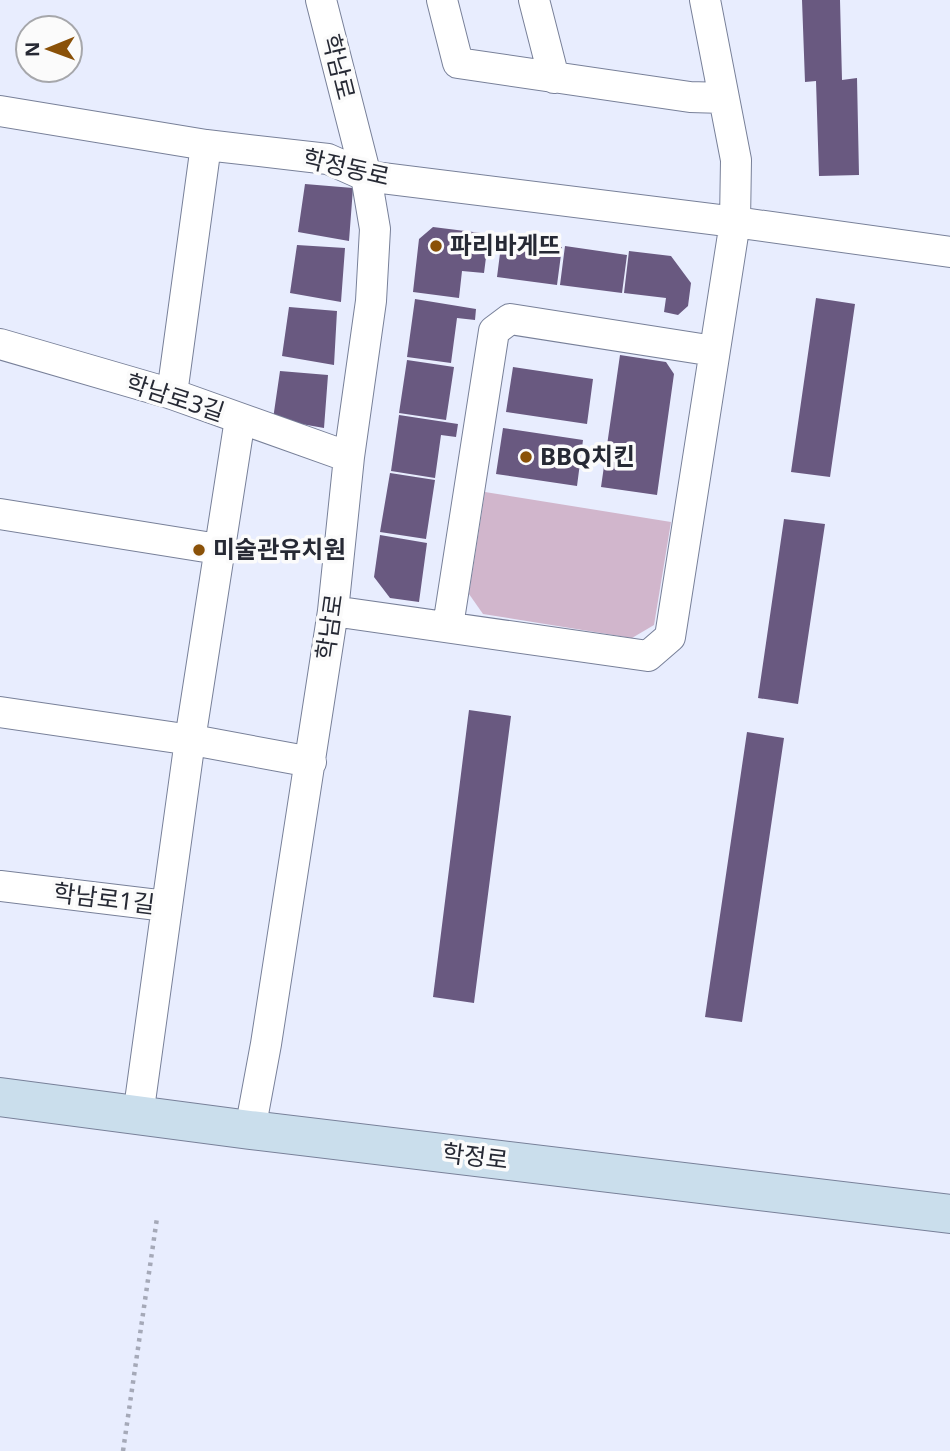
<svg xmlns="http://www.w3.org/2000/svg" width="950" height="1451" viewBox="0 0 950 1451" font-family="'Noto Sans','Noto Sans KR',sans-serif">
<style>
.green{fill:#d1b6cc}
.building{fill:#695980}
.lines{fill:none;stroke-linecap:round;stroke-linejoin:round}
.minor-casing{stroke:#788099;stroke-width:32}
.secondary-casing{stroke:#788099;stroke-width:40}
.path{stroke:#a5a9b8;stroke-width:4.5;stroke-dasharray:3.5 5;stroke-linecap:butt}
.minor{stroke:#fff;stroke-width:30}
.secondary{stroke:#cadeec;stroke-width:38}
.poi-dot{fill:#8a5108;stroke:#fbfbfb;stroke-width:2.5}
.labels{text-anchor:middle;stroke-width:7;stroke-linejoin:round;paint-order:stroke}
.street-label{font-size:24px;fill:#262934;stroke:#fbfbfb}
.poi-label{font-size:24px;font-weight:bold;fill:#262934;stroke:#fbfbfb;text-anchor:start}
</style>
<rect width="100%" height="100%" fill="#e8edfe"/>
<!-- green -->
<path class="green" d="M485 492 671 522 654 625 632 638 483 614 469 594Z"/>
<!-- building -->
<path class="building" d="M802 0H840L842 80 857 78 859 175 819 176 816 81 805 82Z
M305 184 353 188 349 241 298 232Z
M433 227 489 234 484 273 462 271 459 298 413 292 419 239Z
M502 238 562 247 557 285 497 277Z
M297 245 345 248 341 302 290 293Z
M565 246 627 255 622 293 560 285Z
M629 251 671 256 691 283 688 306 678 315 664 312 666 298 624 293Z
M816 298 855 304 830 477 791 472Z
M415 299 476 309 475 320 457 318 451 363 407 357Z
M289 307 337 311 334 365 282 356Z
M620 355 666 362 674 374 657 495 601 487Z
M407 360 454 367 446 420 399 413Z
M513 367 593 379 587 424 506 412Z
M280 371 328 375 324 428 273 419Z
M399 415 458 424 456 437 441 435 435 478 391 471Z
M503 428 583 440 577 486 496 474Z
M390 473 435 480 426 539 380 532Z
M784 519 825 524 798 704 758 698Z
M380 535 427 543 419 602 390 598 374 577Z
M469 710 511 716 474 1003 433 997Z
M747 732 784 738 742 1022 705 1017Z"/>
<g class="lines">
<defs>
<path id="minor" d="M442 0 458 63 690 97 724 98
M534 0 554 78
M0 111 206 145 328 159 366 176 735 222 950 252
M0 344 172 394 349 457
M172 394 206 145
M0 514 218 549
M333 611 648 656 670 637 735 222 736 160 705 0
M448 626 494 331 510 319 714 351
M0 712 198 741 311 762
M0 886 166 906
M138 1116 190 740 240 419
M250 1130 266 1044 333 611 349 457 371 301 375 229 366 176 321 0"/>
<path id="secondary" d="M0 1097 250 1130 950 1214"/>
</defs>
<!-- minor casing -->
<use href="#minor" class="minor-casing"/>
<!-- secondary casing -->
<use href="#secondary" class="secondary-casing"/>
<!-- path -->
<path class="path" d="M123 1451 157 1218"/>
<!-- minor -->
<use href="#minor" class="minor"/>
<!-- secondary -->
<use href="#secondary" class="secondary"/>
</g>
<!-- markers -->
<g class="poi-dot">
<circle cx="436" cy="246" r="7"/>
<circle cx="526" cy="457" r="7"/>
<circle cx="199" cy="550" r="7"/>
</g>
<g class="labels">
<!-- street labels -->
<g class="street-label">
<text transform="translate(338 67) rotate(76)" y="8">학남로</text>
<text transform="translate(346 168) rotate(13)" y="8">학정동로</text>
<text transform="translate(175 398) rotate(18)" y="8">학남로3길</text>
<text transform="translate(330 627) rotate(-82)" y="8">학남로</text>
<text transform="translate(104 899) rotate(7)" y="8">학남로1길</text>
<text transform="translate(475 1157) rotate(7)" y="8">학정로</text>
</g>
<!-- poi labels -->
<g class="poi-label">
<text x="450" y="254">파리바게뜨</text>
<text x="540" y="465">BBQ치킨</text>
<text x="213" y="558">미술관유치원</text>
</g>
</g>
<!-- north arrow -->
<g transform="translate(49 49) rotate(269)"><circle r="33" fill="#fbfbfb" stroke="#a6a7ab" stroke-width="2"/>
<path d="M0-5L12 26L0 18L-12 26Z" fill="#8a5108"/>
<text y="-10" font-size="19" font-weight="bold" text-anchor="middle" fill="#262934">N</text>
</g>
</svg>
